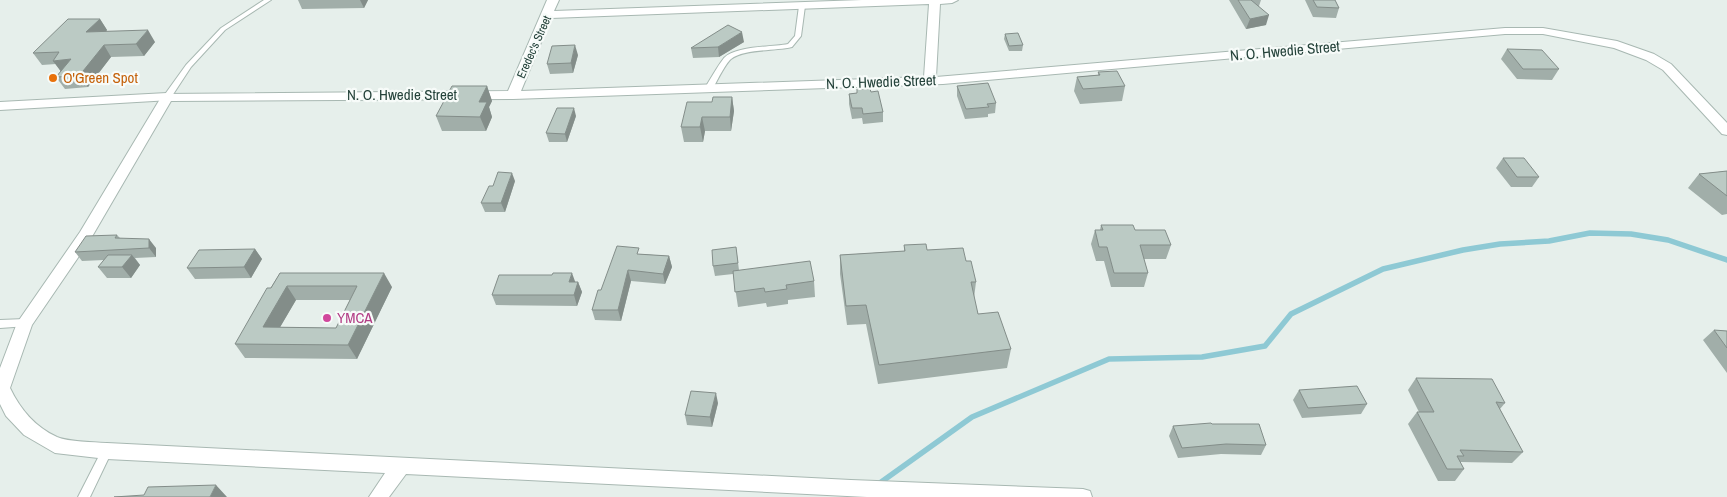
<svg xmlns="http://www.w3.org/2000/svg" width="1727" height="497" viewBox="0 0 1727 497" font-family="'Archivo Narrow',sans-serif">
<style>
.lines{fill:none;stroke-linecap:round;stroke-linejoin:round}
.stream{stroke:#8ec9d4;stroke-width:5.5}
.service-casing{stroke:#a8b8b2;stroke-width:2}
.minor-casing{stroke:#a8b8b2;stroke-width:2}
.tertiary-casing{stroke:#a8b8b2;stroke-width:2}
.service{fill:#fff;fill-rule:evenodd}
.minor{fill:#fff;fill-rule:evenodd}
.tertiary{fill:#fff;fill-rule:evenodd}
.wall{fill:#a1aea9;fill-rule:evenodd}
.shaded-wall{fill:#838d89}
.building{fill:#bbcac4;stroke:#838d89;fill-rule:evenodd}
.food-dot{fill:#e8710a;stroke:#f7fbf9;stroke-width:2}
.hotel-dot{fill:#d1479c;stroke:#f7fbf9;stroke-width:2}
.labels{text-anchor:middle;stroke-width:4.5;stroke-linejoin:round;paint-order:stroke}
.far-street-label{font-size:12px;fill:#24423a;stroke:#f7fbf9}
.street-label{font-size:15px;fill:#24423a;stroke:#f7fbf9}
.food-label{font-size:15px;fill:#c56008;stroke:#f7fbf9;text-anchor:start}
.hotel-label{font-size:15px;fill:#b23c85;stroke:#f7fbf9;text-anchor:start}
</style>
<rect width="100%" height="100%" fill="#e6efeb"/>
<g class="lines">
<!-- stream -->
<path class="stream" d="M877 485 972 417 1109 359 1202 357 1265 346 1291 314 1383 269 1463 250 1500 244 1549 241 1590 233 1631 234 1668 240 1727 260"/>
<defs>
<path id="service" d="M264 0H271L225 30 191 67 170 99H164L163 97 186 65 221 28Z
M802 4 805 6 801 36 792 47C776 51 743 49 731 59 725 64 716 83 712 90H706L705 88C711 78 717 67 724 58 735 46 772 47 788 44L795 36 799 6Z
M25 319 28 320 30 323 28 326 0 328V320Z
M107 446 111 448 112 451 90 497H78L103 448Z"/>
<path id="minor" d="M547 0H559L554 11 862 0H958L952 3 940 4 936 77 1505 28H1543L1617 41 1654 54 1671 64 1727 123V135L1722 134 1663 70 1646 60 1614 48 1543 34H1505L943 84 513 99 171 101 90 240 32 325 10 388C20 409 35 427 57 437 69 442 93 442 107 443L851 480 1083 489 1090 491 1092 497H867L406 474 389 497H369L385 473 107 459 55 453 24 435 6 416 0 404V368L17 323 80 232 163 94 508 91ZM929 4 924 77 521 91 551 18Z"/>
<path id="tertiary" d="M167 93 171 94 173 97 171 100 0 110V102Z"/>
</defs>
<!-- service casing -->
<use href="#service" class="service-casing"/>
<!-- minor casing -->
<use href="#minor" class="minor-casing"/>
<!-- tertiary casing -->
<use href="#tertiary" class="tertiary-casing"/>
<!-- service -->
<use href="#service" class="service"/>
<!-- minor -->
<use href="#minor" class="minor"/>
<!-- tertiary -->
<use href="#tertiary" class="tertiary"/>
</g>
<!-- wall -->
<path class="wall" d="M298 0H368L364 8 302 9Z
M1229 0H1261L1259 6 1266 25 1246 29Z
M1305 0H1335L1339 8 1336 18 1313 17Z
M100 19 107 30 106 32 155 42 144 56 111 57 88 87 65 89 56 77 61 71 56 64 42 65 33 53Z
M1005 34 1023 45 1022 51H1009L1004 39Z
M744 42 719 57 693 58 691 48Z
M1507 49 1559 69 1552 80 1517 79 1501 59Z
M578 55 573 73 550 74 547 64Z
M1098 72 1125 86 1122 101 1080 104 1074 91 1077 77 1098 75Z
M487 86 492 101 489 107 492 117 486 131H442L436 116Z
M957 86 996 103 995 113 988 114V117L965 119 957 96Z
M857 89 871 92 883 112V122L863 124 862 118 852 119 849 104V94L857 93Z
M732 97 734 111 731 131H705L703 142H684L681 127 712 102Z
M576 116 567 142H549L546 133Z
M1503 158 1539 177 1532 187H1511L1496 168Z
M1727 171V214L1722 215 1688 188 1699 174Z
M515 181 505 212H485L481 203 493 186Z
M1101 225 1135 230 1171 245 1166 259H1144L1148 273 1144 287H1111L1104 261H1096L1091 244 1095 230H1100Z
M117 235 120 238 156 248V257L135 258 140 265 131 278H107L98 267 104 260 82 261 75 252Z
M904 245 927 250 966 261 976 282 974 298 978 314 1011 349 1007 368 878 384 866 324 847 325 840 274V255L904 251Z
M736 247 739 270 814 281 815 297 788 300V304L767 307 766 303 738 307 733 274 715 276 713 266Z
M255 249 262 259 251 278 195 279 187 268Z
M640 254 669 256 672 267 665 284 631 281 621 321 595 320 592 310 601 290Z
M280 273 392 287 357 359 245 358 235 344ZM296 300H350L336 328 280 327Z
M575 282H578L582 292 577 306 496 305 492 295Z
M1714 330 1727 331V373L1703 340Z
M1416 378 1505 403 1500 409 1523 452 1512 463 1460 462 1464 469 1455 481H1438L1408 424 1417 412H1419L1408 390Z
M1299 390 1367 404 1361 414 1302 418 1293 400Z
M718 403 712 427 687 425 685 415Z
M1212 424 1266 445 1261 455 1221 454 1178 458 1169 436 1173 426Z"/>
<!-- shaded-wall -->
<path class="shaded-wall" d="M360 0H368L364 8Z
M1269 15 1266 25 1246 29 1250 19Z
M100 19 107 30 94 44 86 32Z
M148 30 155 42 144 56 136 44Z
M742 32 744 42 719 57 718 47Z
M104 45 111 57 88 87 79 76Z
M575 45 578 55 573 73 571 63Z
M71 59 62 73 53 61Z
M487 86 492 101 489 107 492 117 486 131 480 117 479 102Z
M732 97 734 111 731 131 730 117Z
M574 108 576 116 567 142 565 134Z
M702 117 705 131 703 142 700 127Z
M512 173 515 181 505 212 501 203Z
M149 239 156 248V257L149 248Z
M255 249 262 259 251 278 244 267Z
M132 255 140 265 131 278 122 267Z
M669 256 672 267 665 284 663 274Z
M628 270 631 281 621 321 618 310Z
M384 273 392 287 357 359 348 345Z
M572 273 576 284 569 282Z
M578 282 582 292 577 306 574 295Z
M287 286 296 300 272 341 263 327Z
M716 393 718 403 712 427 710 417Z
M216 485 227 497H210Z"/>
<!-- building -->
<path class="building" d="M1238 0H1251L1269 15 1250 19Z
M1313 0H1335L1339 8 1317 7Z
M68 19H100L86 32 148 30 136 44 104 45 79 76 56 77 71 59 53 61 59 52 33 53Z
M728 25 742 32 718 47 691 48Z
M1018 33 1023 45 1009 46 1005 34Z
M575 45 571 63 547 64 552 46Z
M1507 49 1542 50 1559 69H1523Z
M1117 71 1125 86 1083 89 1077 77 1100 75 1098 72Z
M988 83 996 103 987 104 989 107 966 109 957 86Z
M452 86H487L479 102H487L480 117 436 116Z
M857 89H870L871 92 878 91 883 112 863 114 862 108H852L849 94 857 93Z
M713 97H732L730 117H702L700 127H681L687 102H712Z
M557 108H574L565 134 546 133Z
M1503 158H1524L1539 177H1517Z
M1727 171V196L1699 174Z
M498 172 512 173 501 203H481L489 186H493Z
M1101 225H1133L1135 230H1165L1171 245H1140L1148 273H1114L1107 247H1099L1095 230H1103Z
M117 235 115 238 149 239V248L75 252 86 236Z
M926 244 927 250 963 248 966 261H971L976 282H971L978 314 998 312 1011 349 879 365 866 305 846 306 840 255 905 251 904 245Z
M617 246 639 248 637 254 669 256 663 274 628 270 618 310H592L598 290H601Z
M736 247 738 263 713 266 712 250Z
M255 249 244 267 187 268 199 250Z
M108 255H132L122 267H98Z
M810 261 814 281 786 285 787 289 765 292 764 288 735 292 733 271Z
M280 273H384L348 345 235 344 267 288H271ZM287 286H357L336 328 263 327Z
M553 273H572L569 282H578L574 295H492L499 275H552Z
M1714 330 1727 331V348Z
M1416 378 1492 379 1505 403 1496 402 1523 452 1460 450 1464 456H1457L1464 469H1447L1417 412H1434Z
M1357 386 1367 404 1308 408 1299 390Z
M691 391 716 393 710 417 685 415Z
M1211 423 1212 424H1259L1266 445 1226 444 1182 448 1173 426Z
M216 485 210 497H114L144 495 148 487Z"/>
<!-- markers -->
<circle class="food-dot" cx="53" cy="78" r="5"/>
<circle class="hotel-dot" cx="327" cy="318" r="5"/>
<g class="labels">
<!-- far-street labels -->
<g class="far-street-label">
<text transform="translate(534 47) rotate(-66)" y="4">Eredec's Street</text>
</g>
<!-- street labels -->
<g class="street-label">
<text transform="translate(1285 51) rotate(-5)" y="5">N. O. Hwedie Street</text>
<text transform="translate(881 82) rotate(-2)" y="5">N. O. Hwedie Street</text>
<text x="402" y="100">N. O. Hwedie Street</text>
</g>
<!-- food labels -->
<g class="food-label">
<text x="63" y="83">O'Green Spot</text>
</g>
<!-- hotel labels -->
<g class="hotel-label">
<text x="337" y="323">YMCA</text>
</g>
</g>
</svg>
